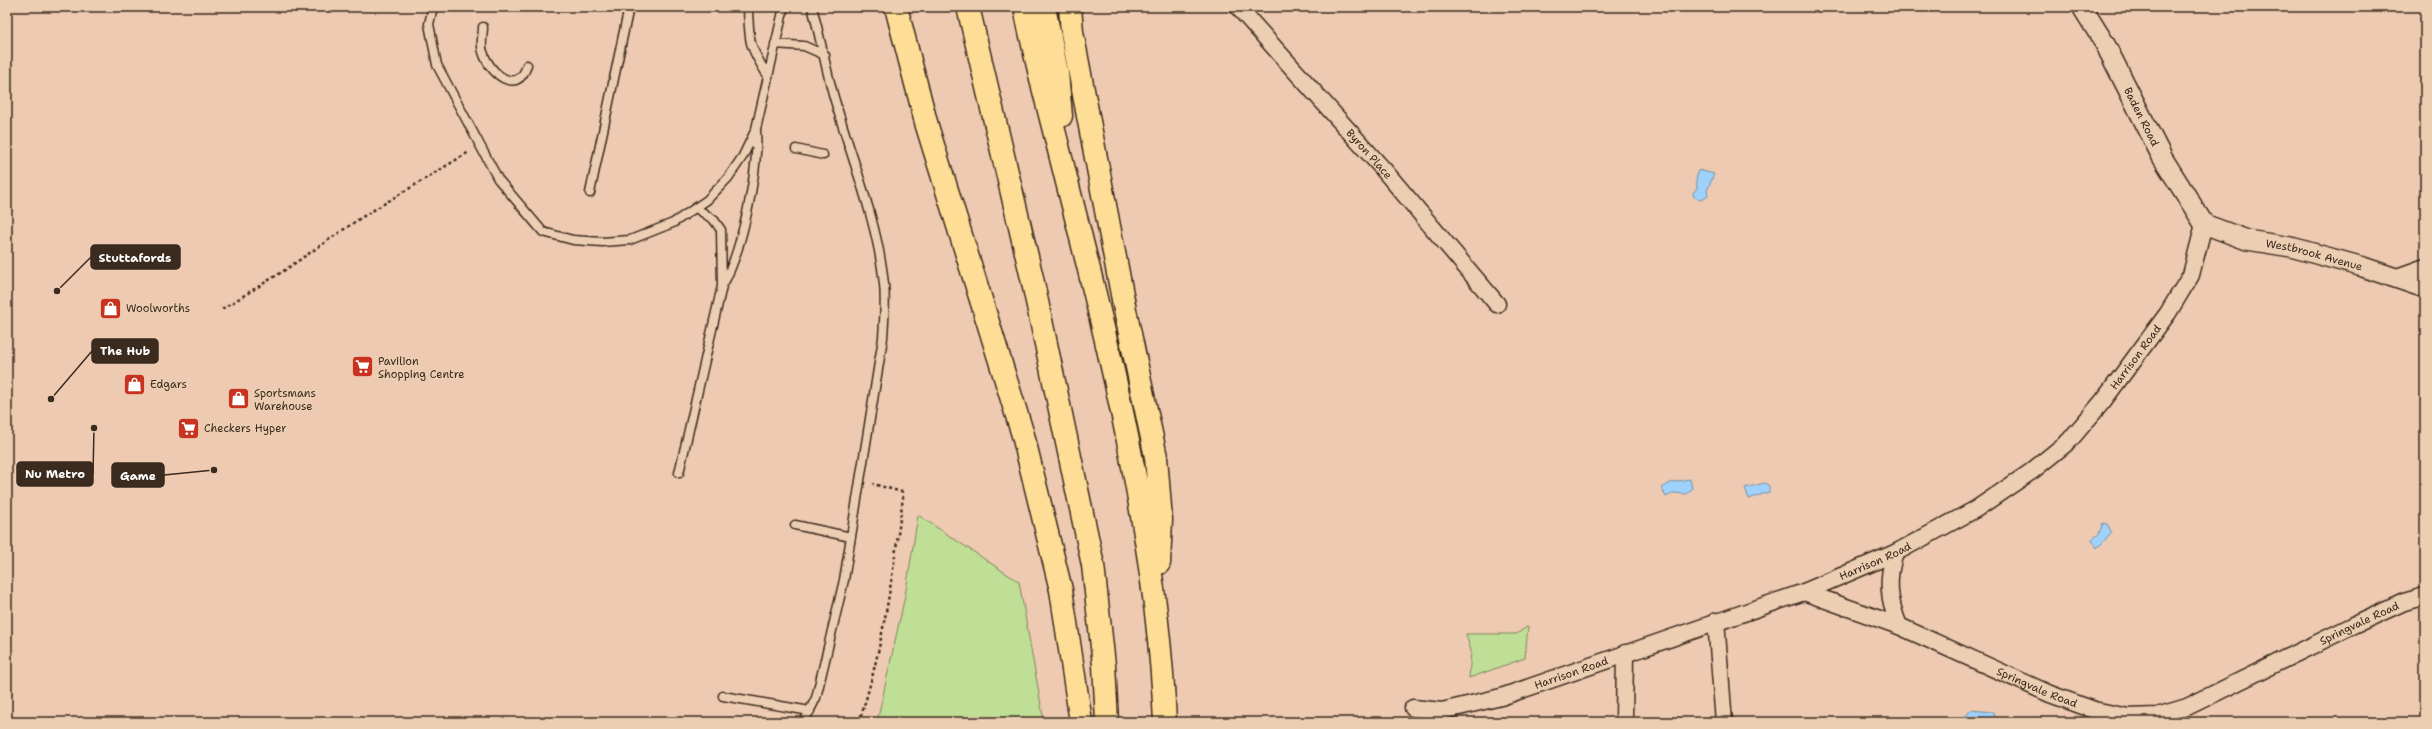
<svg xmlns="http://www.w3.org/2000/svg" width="2432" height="729" viewBox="0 0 2432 729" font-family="'Shantell Sans',sans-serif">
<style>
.green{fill:#bfdf97;stroke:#7d845a}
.water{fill:#9ed2fc;stroke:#768fa3}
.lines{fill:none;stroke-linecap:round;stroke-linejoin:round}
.service-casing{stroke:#3b2a1e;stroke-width:11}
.minor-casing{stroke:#3b2a1e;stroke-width:19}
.tertiary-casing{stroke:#3b2a1e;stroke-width:22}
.motorway-casing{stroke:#3b2a1e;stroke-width:25}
.path{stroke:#3b2a1e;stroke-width:2.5;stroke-dasharray:3 3;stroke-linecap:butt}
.service{stroke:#ecceb2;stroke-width:8}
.minor{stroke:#ecceb2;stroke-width:16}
.tertiary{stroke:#ecceb2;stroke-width:19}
.motorway{stroke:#fede96;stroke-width:22}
.labels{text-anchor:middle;stroke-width:3.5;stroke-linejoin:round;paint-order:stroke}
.street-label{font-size:11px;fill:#3b2a1e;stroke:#ecceb2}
.poi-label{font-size:11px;fill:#3b2a1e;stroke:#ecceb2;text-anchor:start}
.leader{fill:none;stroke:#3b2a1e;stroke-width:1.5}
.callout-dot{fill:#3b2a1e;stroke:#ecceb2;stroke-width:1.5}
.callout{fill:#3b2a1e;stroke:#3b2a1e;stroke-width:1.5}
.callout-label{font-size:12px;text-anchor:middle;font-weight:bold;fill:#fff}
</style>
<rect width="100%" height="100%" fill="#eecab2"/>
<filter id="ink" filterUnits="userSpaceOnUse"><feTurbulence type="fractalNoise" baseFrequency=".025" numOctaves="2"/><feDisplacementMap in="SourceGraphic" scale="8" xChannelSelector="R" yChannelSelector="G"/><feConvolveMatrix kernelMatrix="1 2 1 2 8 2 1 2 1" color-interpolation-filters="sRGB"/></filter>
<g filter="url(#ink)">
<!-- green -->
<path class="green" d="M918 515 1019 582 1044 722H877L905 596Z
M1528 626 1525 658 1469 678 1471 651 1466 634H1517Z"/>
<!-- water -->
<path class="water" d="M1699 170 1714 174 1707 191 1708 196 1702 200 1694 197 1693 193 1697 188 1696 179Z
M1690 479 1692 489 1686 494 1674 493 1666 497 1662 488 1672 482Z
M1765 483 1769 486V492L1749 499 1745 488Z
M2103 523 2107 524 2112 533 2097 548 2092 539 2099 534Z
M1971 710 1993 712 1996 720 1970 722 1965 717Z"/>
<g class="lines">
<defs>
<path id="service" d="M433 7 429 24 437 65 498 179 543 232 573 240 602 242 630 240 673 223 707 200 728 178 743 156 756 129 784 7
M748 7C749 43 749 46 768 76
M483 27C483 35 480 44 483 52 489 73 518 97 527 65
M775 44 804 46 825 55
M796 149 823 155
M590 193 629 7
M696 208 714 220 721 230 722 286C742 253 759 168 756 130
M679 473 722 286
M795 525 851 537
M723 696 810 711
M804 722 816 698 844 580 883 338C884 320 886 302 884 284 878 223 853 163 836 104 826 72 821 39 812 7"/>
<g id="minor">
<path id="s1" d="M1238 7 1383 169 1497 304"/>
<path d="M2397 277 2425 267"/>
<path d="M1895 553C1886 580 1889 601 1899 626"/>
<path id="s2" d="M1804 592 1899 626 2050 694 2094 710 2128 717 2157 716 2187 707 2354 625 2404 602 2425 596"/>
<path d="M1716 621 1724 722"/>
<path id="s3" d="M1413 708 1442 711 1501 697 1804 592 1895 553 1976 509 2032 471 2069 441 2103 401 2168 313 2191 275 2204 224"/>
<path d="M1624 722 1625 653"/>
</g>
<g id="tertiary">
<path id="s4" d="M2082 7 2105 44 2162 157 2204 224 2247 240 2291 247 2363 267 2425 288"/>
</g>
<path id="motorway" d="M896 7 927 126 1023 435 1061 590 1081 722
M968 7 1032 278 1093 565 1104 665 1107 722
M1025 7C1036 65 1052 121 1066 178 1111 356 1157 538 1165 722
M1044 7 1057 73 1061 116
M1070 7 1072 32 1125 310 1156 457 1161 520 1159 563"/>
</defs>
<!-- service casing -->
<use href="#service" class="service-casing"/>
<!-- minor casing -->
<use href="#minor" class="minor-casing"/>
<!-- tertiary casing -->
<use href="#tertiary" class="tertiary-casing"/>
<!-- motorway casing -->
<use href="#motorway" class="motorway-casing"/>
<!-- path -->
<path class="path" d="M222 309 282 272 359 219 469 152
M859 722C883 649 893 573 903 497L902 492 873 484"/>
<!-- service -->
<use href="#service" class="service"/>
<!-- minor -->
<use href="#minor" class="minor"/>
<!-- tertiary -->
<use href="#tertiary" class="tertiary"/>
<!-- motorway -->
<use href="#motorway" class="motorway"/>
</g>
</g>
<!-- icons -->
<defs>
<symbol id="shop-square" viewBox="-11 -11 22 22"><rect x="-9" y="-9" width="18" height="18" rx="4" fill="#c8321e" stroke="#ecceb2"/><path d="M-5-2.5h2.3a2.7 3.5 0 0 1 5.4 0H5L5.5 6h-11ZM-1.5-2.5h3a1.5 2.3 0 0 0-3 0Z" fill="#fff"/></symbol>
<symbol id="supermarket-square" viewBox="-11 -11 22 22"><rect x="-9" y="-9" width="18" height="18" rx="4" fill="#c8321e" stroke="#ecceb2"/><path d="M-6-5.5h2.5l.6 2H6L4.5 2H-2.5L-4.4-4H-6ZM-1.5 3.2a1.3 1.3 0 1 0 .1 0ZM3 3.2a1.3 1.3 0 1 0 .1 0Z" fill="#fff"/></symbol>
</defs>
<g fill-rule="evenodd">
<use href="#shop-square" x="98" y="296" width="25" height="25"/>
<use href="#supermarket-square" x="350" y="354" width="25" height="25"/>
<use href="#shop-square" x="122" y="372" width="25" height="25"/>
<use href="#shop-square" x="226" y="386" width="25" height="25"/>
<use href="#supermarket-square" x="176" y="416" width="25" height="25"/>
</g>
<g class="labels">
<!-- street labels -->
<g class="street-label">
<text dy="4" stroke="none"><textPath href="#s4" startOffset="125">Baden Road</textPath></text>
<text dy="4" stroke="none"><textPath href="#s1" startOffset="197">Byron Place</textPath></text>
<text dy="4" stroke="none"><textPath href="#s4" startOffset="364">Westbrook Avenue</textPath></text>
<text dy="4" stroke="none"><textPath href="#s3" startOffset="824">Harrison Road</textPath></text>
<text dy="4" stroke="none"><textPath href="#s3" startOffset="488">Harrison Road</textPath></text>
<text dy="4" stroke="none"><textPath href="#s2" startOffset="600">Springvale Road</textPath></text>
<text dy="4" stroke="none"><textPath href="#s3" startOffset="164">Harrison Road</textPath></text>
<text dy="4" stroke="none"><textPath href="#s2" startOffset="252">Springvale Road</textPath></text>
</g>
<!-- poi labels -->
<g class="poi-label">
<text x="126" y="312">Woolworths</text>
<text x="378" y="365">Pavilion<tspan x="378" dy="13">Shopping Centre</tspan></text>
<text x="150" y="388">Edgars</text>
<text x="254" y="397">Sportsmans<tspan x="254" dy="13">Warehouse</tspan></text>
<text x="204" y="432">Checkers Hyper</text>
</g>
</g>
<!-- callouts -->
<path class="leader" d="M57 291L91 257M51 399L92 351M94 428L93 474M214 470L164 475"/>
<g class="callout-dot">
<circle cx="57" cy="291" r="4"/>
<circle cx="51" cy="399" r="4"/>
<circle cx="94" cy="428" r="4"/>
<circle cx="214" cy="470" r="4"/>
</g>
<g class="callout">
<rect x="91" y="245" width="89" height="24" rx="4"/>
<rect x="92" y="339" width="66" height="24" rx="4"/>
<rect x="17" y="462" width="76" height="24" rx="4"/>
<rect x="112" y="463" width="52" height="24" rx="4"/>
</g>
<g class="callout-label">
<text x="135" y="262">Stuttafords</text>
<text x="125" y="355">The Hub</text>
<text x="55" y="478">Nu Metro</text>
<text x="138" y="480">Game</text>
</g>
<!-- margin -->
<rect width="2432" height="729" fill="none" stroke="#ecceb2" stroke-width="24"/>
<rect x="12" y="12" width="2408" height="705" fill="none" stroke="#3b2a1e" stroke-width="1.5" filter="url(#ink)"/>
</svg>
